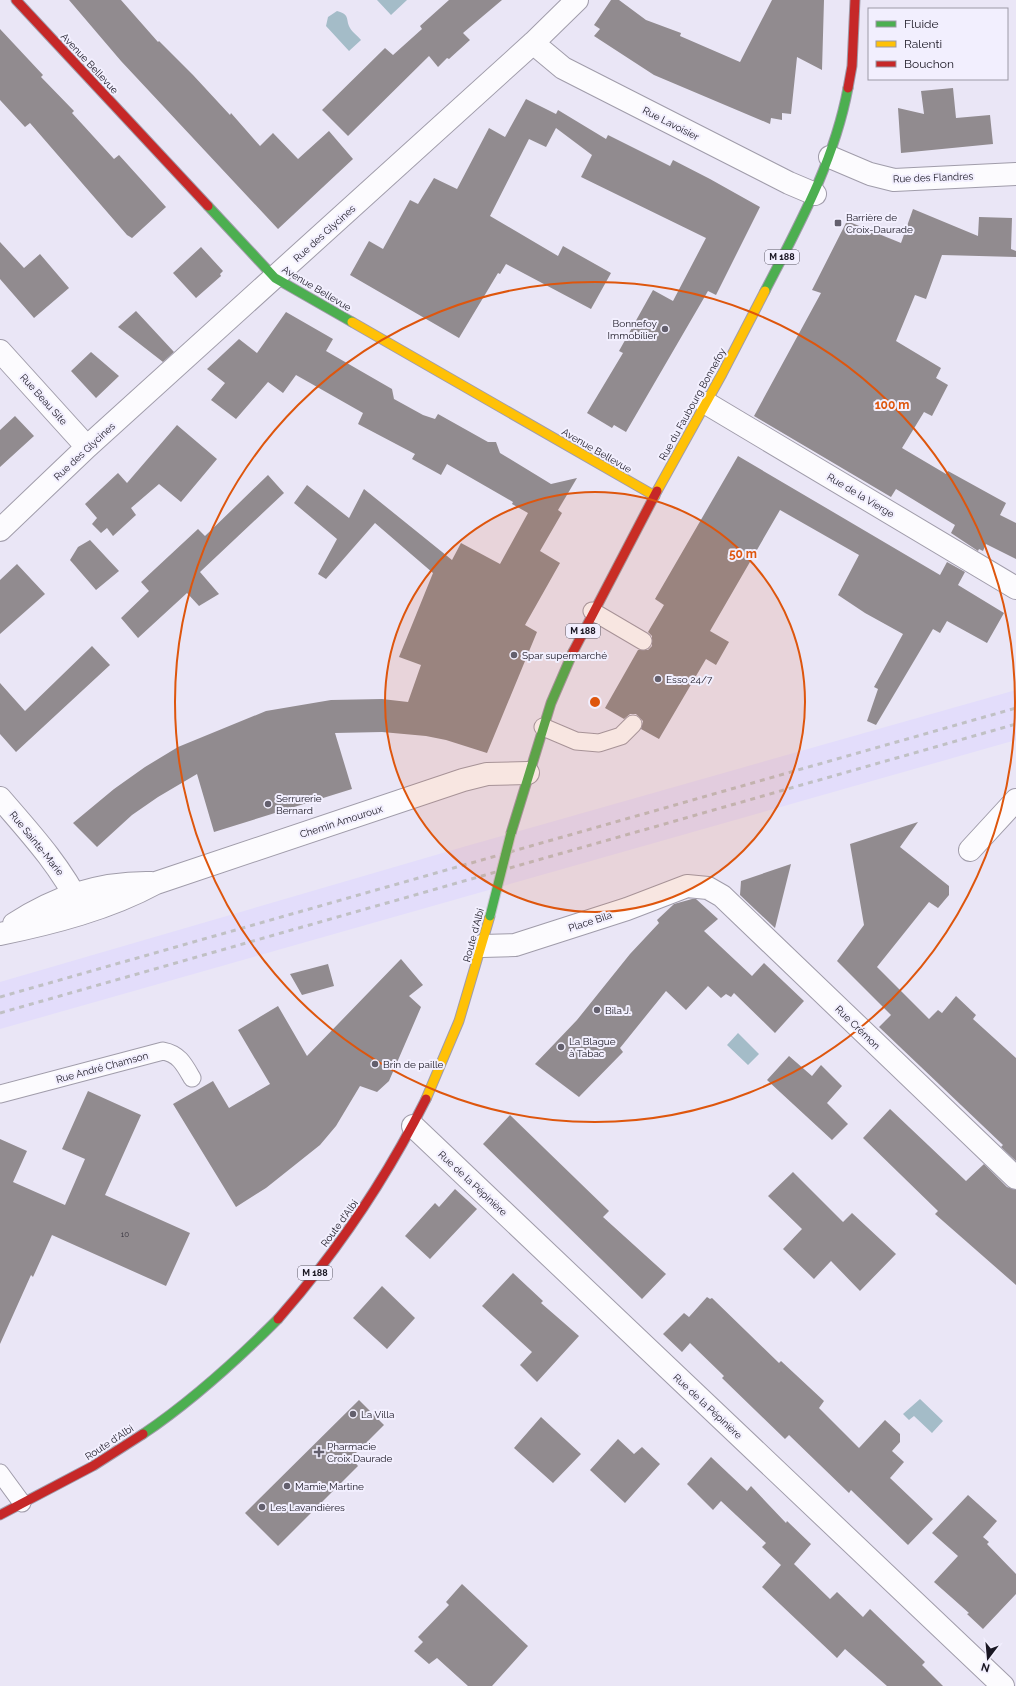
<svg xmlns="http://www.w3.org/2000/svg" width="1016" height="1686" viewBox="0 0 1016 1686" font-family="Raleway,sans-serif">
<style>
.built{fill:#e3ddfb}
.water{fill:#a4bcc8}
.building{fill:#918b8f}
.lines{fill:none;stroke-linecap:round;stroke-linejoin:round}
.lane-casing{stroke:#a09caa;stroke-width:19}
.street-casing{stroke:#a09caa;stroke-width:24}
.fast-casing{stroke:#a09caa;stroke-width:11}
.slow-casing{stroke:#a09caa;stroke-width:11}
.jam-casing{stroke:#a09caa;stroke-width:11}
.lane{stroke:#fcfbfe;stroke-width:17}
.street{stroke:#fcfbfe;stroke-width:22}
.fast{stroke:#4caf50;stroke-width:9}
.slow{stroke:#ffc107;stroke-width:9}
.jam{stroke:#c62828;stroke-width:9}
.rail{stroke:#c0c0c4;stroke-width:3;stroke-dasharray:5 5;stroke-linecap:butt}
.fast-bridge-casing{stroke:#c6c3cb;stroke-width:11;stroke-linecap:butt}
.fast-bridge{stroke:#4caf50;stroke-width:9}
.ring{fill:none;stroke:#de560d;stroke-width:2}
.poi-dot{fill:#635f6d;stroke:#f2effe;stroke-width:1.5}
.labels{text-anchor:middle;stroke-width:4;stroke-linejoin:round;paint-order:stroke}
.number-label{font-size:8px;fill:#38343e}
.shield{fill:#f2effe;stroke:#5b5865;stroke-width:1}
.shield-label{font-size:9px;font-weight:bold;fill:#1a1723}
.street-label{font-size:10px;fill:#1a1723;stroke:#f2effe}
.poi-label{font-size:10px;fill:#1a1723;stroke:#f2effe;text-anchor:start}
.centre{fill:#de560d;stroke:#f2effe;stroke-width:2}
.ring-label{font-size:12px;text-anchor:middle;font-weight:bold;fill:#de560d;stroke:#f2effe;stroke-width:4;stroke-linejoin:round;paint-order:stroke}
</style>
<rect width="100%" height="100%" fill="#eae6f6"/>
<!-- built -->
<path class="built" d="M1016 690V740L0 1029V982L470 845Z"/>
<!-- water -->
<path class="water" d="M377 0H407L391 15Z
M337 11C351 15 345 19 350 28 352 32 358 36 361 40L349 51 326 26 328 17Z
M738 1033 759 1054 748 1065 727 1045Z
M920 1399 943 1421 932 1433 914 1416 909 1420 903 1414Z"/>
<!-- building -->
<path class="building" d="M69 0H121L158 42 159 41 193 75 230 115 231 113 260 146 273 133 298 159 329 131 353 159 278 229 121 61Z
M449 0H502L463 33 470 40 449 59 447 58 438 67 429 56 348 136 322 110 385 48 393 55 422 29 420 26Z
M611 0H619L646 20 681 33 680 36 740 62 772 0H824L822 70 797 57 791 114 782 113V120L771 118 770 124 654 75 594 36 600 29 594 25Z
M0 29 43 75 41 77 74 111 72 113 114 159 119 155 166 207 132 238 127 235 30 123 25 127 0 100Z
M953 88 956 118 990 115 993 144 901 153 898 108 924 114 921 91Z
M526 99 556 114 558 110 606 139 608 135 670 166 673 160 710 179 760 207 716 295 708 291 626 432 614 425 612 428 587 413 623 353 619 351 653 290 673 301 706 238 581 177 592 155 556 128 546 147 529 139 490 216 558 256 563 246 611 273 591 309 506 264 500 274 498 273 459 338 350 275 369 241 383 249 410 200 418 204 434 178 457 189 489 128 505 137Z
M913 209 978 236 979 217 1012 218 1011 249 1016 251V257L942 255 926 299 915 295 896 341 941 368 936 378 948 385 932 416 924 412 902 448 946 474 948 471 1006 503 1000 515 1016 523V559L986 544 983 551 979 549 978 551 951 533 955 525 896 489 891 497 754 416 821 293 812 290 847 221 901 243Z
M0 242 24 268 40 254 69 288 34 318 0 279Z
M201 247 223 271 220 274 221 276 196 298 173 273Z
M136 311 174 352 163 362 118 327Z
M286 312 333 339 326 351 392 389 394 399 423 415 435 419 438 414 488 442H496L500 453 551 484 577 478 558 510 562 513 540 551 560 563 525 625 537 632 487 753 446 740 426 736 382 732 335 733 352 789 214 832 197 774 158 797 132 815 97 847 73 823 114 789 145 767 178 747 266 711 331 700 382 699 408 702 421 665 399 657 433 573 375 523 326 579 318 574 337 539 294 503 307 485 349 518 364 489 452 560 461 543 500 564 528 513 512 504 513 502 447 464 441 475 412 459 415 454 358 424 363 413 296 375 283 393 268 382 236 419 211 400 225 383 207 369 239 339 257 353Z
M91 352 119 376 96 398 71 371Z
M15 416 34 436 0 467V430Z
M177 425 217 459 181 502 159 484 131 508 136 515 113 536 107 528 101 533 92 524 97 518 85 504 118 473 127 483Z
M738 456 940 575 947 562 965 572 958 585 1004 613 987 643 947 621 940 633 933 629 876 725 867 721 878 689 874 687 903 634 865 613 838 595 859 555 780 510 710 631 729 642 716 665 706 659 659 739 641 729 643 721 636 714H630L624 719 605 708 638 650H648L652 646V636L648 632 664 605 655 599Z
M268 475 284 493 200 572 219 594 199 606 187 593 138 638 121 618 149 591 141 582 198 529 205 536Z
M90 540 119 571 96 590 70 560 78 547Z
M17 564 45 594 0 634V580Z
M92 646 110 665 16 752 0 734V683L25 711Z
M918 822 900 847 949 886V895L938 908 929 902 877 967 929 1019 938 1010 942 1013 956 996 976 1015 973 1019 1016 1058V1161L1001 1147 1003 1145 879 1027 891 1015 837 961 864 925 850 844Z
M791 864 775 928 740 895 741 881Z
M692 899H696L718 919 704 931 752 976 764 963 804 1001 775 1033 734 993 731 997 726 994 721 998 708 986 686 1010 666 991 620 1048 623 1052 579 1097 535 1064 577 1020 630 954 659 923 657 920 674 904Z
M401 959 423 985 409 996 421 1007 389 1081 377 1092 360 1086 336 1126 320 1145 266 1188 236 1207 173 1104 213 1081 229 1108 270 1084 238 1030 278 1006 307 1056Z
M328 964 334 986 302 995 290 974Z
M789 1056 812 1076 821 1065 842 1086 827 1103 848 1124 832 1140 767 1080Z
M88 1091 141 1115 105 1195 190 1233 166 1286 52 1235 33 1277 31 1275 0 1344V1139L27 1151 13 1182 65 1205 85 1159 62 1149Z
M890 1109 966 1181 984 1164 1007 1187 1016 1190V1285L935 1214 938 1211 863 1138Z
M510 1115 609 1211 603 1217 666 1274 642 1299 483 1144Z
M793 1172 843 1222 852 1213 896 1254 860 1291 831 1261 814 1279 783 1249 802 1229 768 1196Z
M455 1189 477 1209 430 1259 405 1236 435 1203 439 1207Z
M513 1273 543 1301 541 1303 579 1336 537 1382 520 1365 532 1352 482 1306Z
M382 1286 415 1318 387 1349 353 1318Z
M707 1297 710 1299 712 1298 779 1363 781 1361 824 1401 819 1408 859 1448 885 1420 900 1434V1442L892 1451 904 1462 890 1478 933 1519 908 1545 851 1490 849 1493 789 1435 785 1439 722 1378 724 1376 690 1343 682 1352 663 1334 684 1313 689 1317Z
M359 1400 384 1425 351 1458 358 1466 278 1546 245 1513Z
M541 1417 581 1454 553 1483 514 1448Z
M618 1439 634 1454 642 1447 660 1464 625 1503 590 1470Z
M711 1457 747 1491 751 1486 786 1523 787 1521 811 1544 794 1564 830 1599 837 1592 863 1617 870 1609 925 1662 922 1665 943 1686H887L845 1649 837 1658 762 1587 781 1565 762 1547 766 1543 721 1501 713 1510 687 1484Z
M968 1495 997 1521 983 1537 989 1542 987 1544 1016 1574V1594L983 1629 967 1614 969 1613 934 1582 958 1556 932 1533Z
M462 1584 528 1646 492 1686H468L437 1658 429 1664 414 1651 423 1642 418 1637 449 1605 446 1602Z"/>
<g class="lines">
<defs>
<path id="lane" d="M592 611 643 641
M543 727 576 741 599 743 621 736 633 724
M0 1094 163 1051C179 1054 184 1064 192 1078
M0 1473 22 1503"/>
<path id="street" d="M533 43 563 68 789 183 815 194
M830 157 870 174 894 180 1016 174
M0 351 87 447
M706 403 1016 588
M0 530 87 447 533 43 577 0
M0 798C31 834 59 864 81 907
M970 850 1016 800
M14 924C55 897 102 882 151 883
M0 934C53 923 108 909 156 883L463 780 487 774 528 773
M482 946 515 945 627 909 687 886 708 888 722 896 1016 1178
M413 1126 1003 1686"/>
<path id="fast" d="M208 206 275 278 352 322
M765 291C799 225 834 162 848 88
M511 833 551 703 573 652
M143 1434C192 1401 236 1361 278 1319"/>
<path id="slow" d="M352 322 655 496
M657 491 722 374 765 291
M426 1099 459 1021 490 916"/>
<path id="jam" d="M16 0 208 206
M848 88 852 66 855 0
M573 652 657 491
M278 1319C337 1252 386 1179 426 1099
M0 1515 93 1466 143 1434"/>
</defs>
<!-- lane casing -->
<use href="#lane" class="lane-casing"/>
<!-- street casing -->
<use href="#street" class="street-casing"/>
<!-- fast casing -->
<use href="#fast" class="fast-casing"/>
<!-- slow casing -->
<use href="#slow" class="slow-casing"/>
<!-- jam casing -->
<use href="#jam" class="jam-casing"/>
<!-- lane -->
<use href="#lane" class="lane"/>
<!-- street -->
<use href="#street" class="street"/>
<!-- fast -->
<use href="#fast" class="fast"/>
<!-- slow -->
<use href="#slow" class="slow"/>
<!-- jam -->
<use href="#jam" class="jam"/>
<!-- rail -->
<path class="rail" d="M0 997 1016 708
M0 1013 1016 724"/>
<defs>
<path id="fast-bridge" d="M490 916 511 833"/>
</defs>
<!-- fast-bridge casing -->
<use href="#fast-bridge" class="fast-bridge-casing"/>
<!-- fast-bridge -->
<use href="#fast-bridge" class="fast-bridge"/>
</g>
<!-- distance rings -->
<circle cx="595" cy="702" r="210" fill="#de560d" fill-opacity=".12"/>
<g class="ring">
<circle cx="595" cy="702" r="210"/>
<circle cx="595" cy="702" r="420"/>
</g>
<!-- markers -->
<g class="poi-dot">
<rect x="834" y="219" width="8" height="8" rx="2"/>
<circle cx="665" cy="329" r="4"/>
<circle cx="514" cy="655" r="4"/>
<circle cx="658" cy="679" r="4"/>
<circle cx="268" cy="804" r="4"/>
<circle cx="597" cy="1010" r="4"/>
<circle cx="561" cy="1047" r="4"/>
<circle cx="375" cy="1064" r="4"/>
<circle cx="353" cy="1414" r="4"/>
<path d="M317 1446h4v4h4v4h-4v4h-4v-4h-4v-4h4z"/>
<circle cx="287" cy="1486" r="4"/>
<circle cx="262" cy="1507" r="4"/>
</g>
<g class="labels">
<!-- number labels -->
<g class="number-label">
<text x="125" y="1237">10</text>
</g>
<!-- shield labels -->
<g class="shield">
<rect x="765" y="250" width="34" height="14" rx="3"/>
<rect x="566" y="624" width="34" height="14" rx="3"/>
<rect x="298" y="1266" width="34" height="14" rx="3"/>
</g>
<g class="shield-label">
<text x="782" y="260">M 188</text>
<text x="583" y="634">M 188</text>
<text x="315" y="1276">M 188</text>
</g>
<!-- street labels -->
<g class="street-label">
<text transform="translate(90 63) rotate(47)" y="4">Avenue Bellevue</text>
<text transform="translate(671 123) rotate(27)" y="4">Rue Lavoisier</text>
<text transform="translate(933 177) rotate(-2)" y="4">Rue des Flandres</text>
<text transform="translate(324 233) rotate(-42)" y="4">Rue des Glycines</text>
<text transform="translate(317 288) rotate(31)" y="4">Avenue Bellevue</text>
<text transform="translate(44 399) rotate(48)" y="4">Rue Beau Site</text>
<text transform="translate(692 404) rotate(-61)" y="4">Rue du Faubourg Bonnefoy</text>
<text transform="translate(597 450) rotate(30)" y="4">Avenue Bellevue</text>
<text transform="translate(84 451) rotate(-43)" y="4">Rue des Glycines</text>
<text transform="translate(861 495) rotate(31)" y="4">Rue de la Vierge</text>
<text transform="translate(341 821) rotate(-18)" y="4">Chemin Amouroux</text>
<text transform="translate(37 843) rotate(51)" y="4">Rue Sainte-Marie</text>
<text transform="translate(590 921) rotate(-18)" y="4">Place Bila</text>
<text transform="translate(473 935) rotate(-75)" y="4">Route d'Albi</text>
<text transform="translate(858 1027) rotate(44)" y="4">Rue Crémon</text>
<text transform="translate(102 1067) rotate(-15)" y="4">Rue André Chamson</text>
<text transform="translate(473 1183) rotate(43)" y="4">Rue de la Pépinière</text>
<text transform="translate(339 1223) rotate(-54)" y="4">Route d'Albi</text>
<text transform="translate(708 1406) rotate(43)" y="4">Rue de la Pépinière</text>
<text transform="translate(109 1442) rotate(-33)" y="4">Route d'Albi</text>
</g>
<!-- poi labels -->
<g class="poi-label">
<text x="846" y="221">Barrière de<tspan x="846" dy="12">Croix-Daurade</tspan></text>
<text x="657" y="327" text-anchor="end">Bonnefoy<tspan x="657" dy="12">Immobilier</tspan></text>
<text x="522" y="659">Spar supermarché</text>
<text x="666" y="683">Esso 24/7</text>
<text x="276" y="802">Serrurerie<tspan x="276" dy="12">Bernard</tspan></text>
<text x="605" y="1014">Bila J.</text>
<text x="569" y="1045">La Blague<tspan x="569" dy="12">à Tabac</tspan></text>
<text x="383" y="1068">Brin de paille</text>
<text x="361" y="1418">La Villa</text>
<text x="327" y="1450">Pharmacie<tspan x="327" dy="12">Croix Daurade</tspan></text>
<text x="295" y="1490">Mamie Martine</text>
<text x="270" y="1511">Les Lavandières</text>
</g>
</g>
<circle cx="595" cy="702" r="6" class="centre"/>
<g class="ring-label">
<text x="892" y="409">100 m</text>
<text x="743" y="558">50 m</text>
</g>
<!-- legend -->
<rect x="868" y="8" width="140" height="72" fill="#f2effe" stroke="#9c99a6"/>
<rect x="876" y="21" width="20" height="6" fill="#4caf50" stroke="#9c99a6"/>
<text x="904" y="28" font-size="12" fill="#1a1723">Fluide</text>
<rect x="876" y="41" width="20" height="6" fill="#ffc107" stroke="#9c99a6"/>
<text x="904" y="48" font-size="12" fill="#1a1723">Ralenti</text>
<rect x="876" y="61" width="20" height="6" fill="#c62828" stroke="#9c99a6"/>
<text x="904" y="68" font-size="12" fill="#1a1723">Bouchon</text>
<!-- north arrow -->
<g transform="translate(988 1658) rotate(196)" stroke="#f2effe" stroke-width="3" paint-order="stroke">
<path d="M0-3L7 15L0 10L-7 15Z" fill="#1a1723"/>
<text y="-6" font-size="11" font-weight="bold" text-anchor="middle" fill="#1a1723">N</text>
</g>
</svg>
